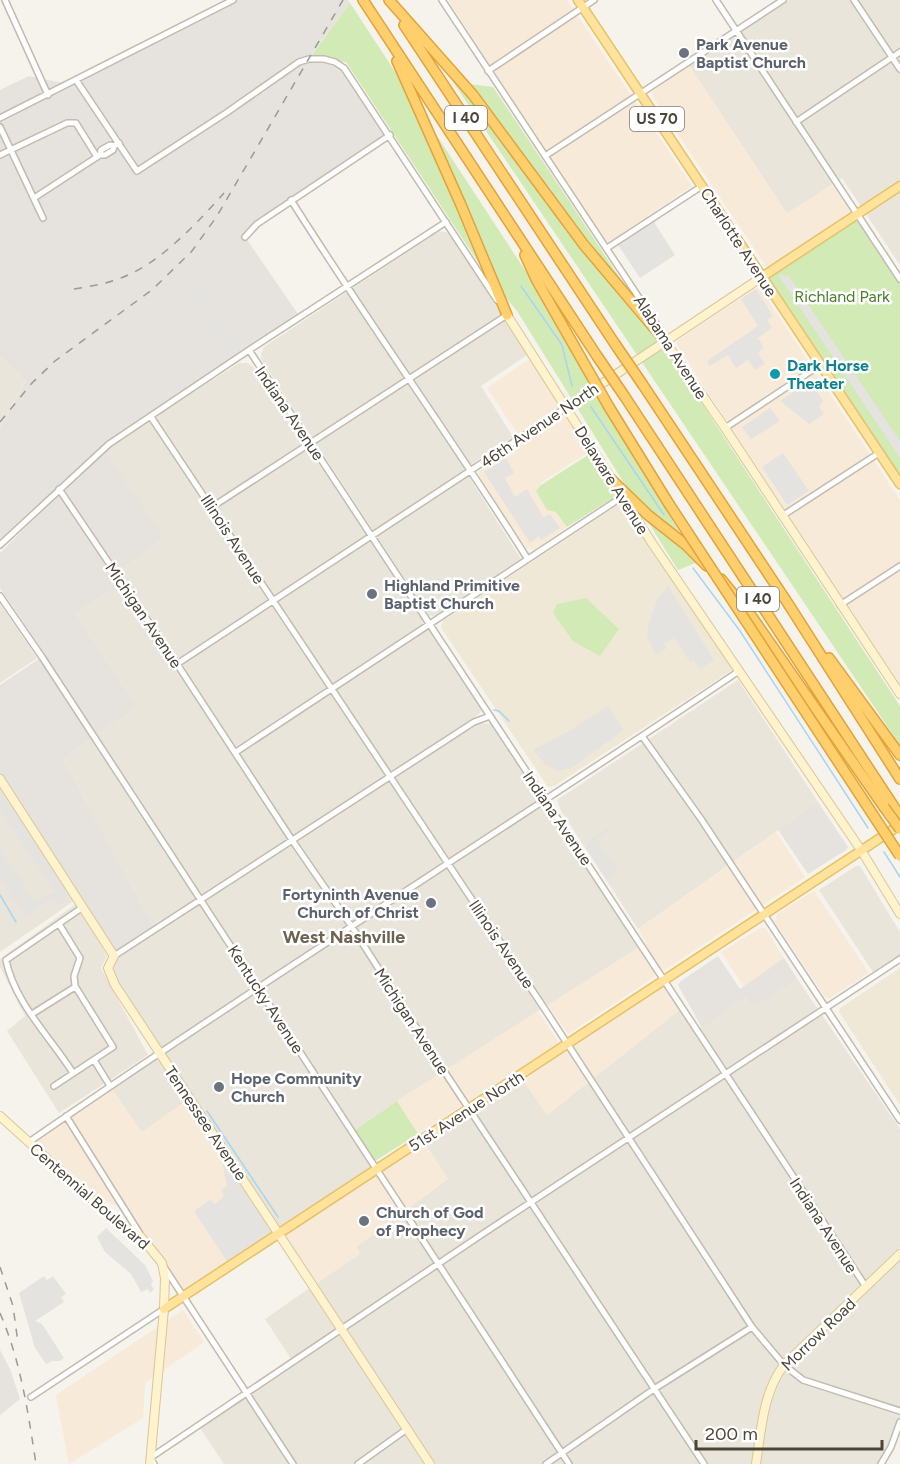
<svg xmlns="http://www.w3.org/2000/svg" width="900" height="1464" viewBox="0 0 900 1464" font-family="Figtree,sans-serif">
<style>
.residential{fill:#eae5da}
.commercial{fill:#f7ead8}
.industrial{fill:#e6e2dd}
.education{fill:#efe8d6}
.green{fill:#d2eab5}
.parking{fill:#e5e3e0}
.lines{fill:none;stroke-linecap:round;stroke-linejoin:round}
.stream{stroke:#a9d4f2;stroke-width:1.5}
.street-casing{stroke:#c2bbae;stroke-width:8}
.secondary-casing{stroke:#d6c79b;stroke-width:10}
.primary-casing{stroke:#e6c16a;stroke-width:11}
.highway-casing{stroke:#e0a43c;stroke-width:12}
.street{stroke:#fff;stroke-width:5}
.secondary{stroke:#fff3cd;stroke-width:8}
.primary{stroke:#ffe39c;stroke-width:8}
.highway{stroke:#ffcf6e;stroke-width:9}
.rail{stroke:#9a9a9a;stroke-width:1.5;stroke-dasharray:8 8;stroke-linecap:butt}
.highway-bridge-casing{stroke:#e0a43c;stroke-width:12;stroke-linecap:butt}
.highway-bridge{stroke:#ffcf6e;stroke-width:9}
.worship-dot{fill:#6b7280;stroke:#fff;stroke-width:2}
.culture-dot{fill:#0f9aa8;stroke:#fff;stroke-width:2}
.labels{text-anchor:middle;stroke-width:5;stroke-linejoin:round;paint-order:stroke}
.shield{fill:#fff;stroke:#817c74;stroke-width:1.5}
.shield-label{font-size:15px;font-weight:bold;fill:#4b4439}
.worship-label{font-size:16px;font-weight:bold;fill:#5b616d;stroke:#fff;text-anchor:start}
.street-label{font-size:16px;fill:#4b4439;stroke:#fff}
.park-label{font-size:16px;fill:#4a7f2a;stroke:#fff}
.culture-label{font-size:16px;font-weight:bold;fill:#0d838f;stroke:#fff;text-anchor:start}
.neighbourhood-label{font-size:18px;font-weight:bold;fill:#6e6250;stroke:#fff}
</style>
<rect width="100%" height="100%" fill="#f6f3ec"/>
<!-- residential -->
<path class="residential" d="M789 0H900V265L842 178 787 214 689 65Z
M439 231 450 233 527 355 481 386 513 437 464 469 521 559 435 616H429L261 359V354L264 347Z
M0 356 26 379 0 428Z
M239 363H248L257 370 482 710 479 714 161 925 470 727 480 723 492 724 638 948 397 1101 355 1130 353 1133 376 1169 279 1234 108 968 114 956 155 929 63 759 137 707 75 614 121 583 115 574 104 449Z
M0 604 37 658 0 683Z
M738 680 818 802 638 929 560 809 557 800Z
M0 785 74 901 0 952Z
M856 866H860L900 932V955L873 972 819 890Z
M77 903 107 956 101 968 148 1055 59 1113 7 1031 25 1016 0 967V959Z
M798 980 900 1129V1247L786 1364 792 1362 900 1257V1422L881 1464H224L198 1425 293 1362 265 1319 360 1253 356 1247 448 1179 422 1139 520 1075 547 1115 682 1008 698 1030 745 997 753 1008Z
M160 1054 189 1099 141 1133 110 1086Z"/>
<!-- commercial -->
<path class="commercial" d="M448 0H567L692 186 609 242 605 241Z
M689 65 787 213 832 185 851 212 849 215 768 269 653 97 652 89Z
M756 288H760L900 500V686L677 345 676 341Z
M530 359 589 452 540 483 567 527 534 550 526 548 478 475 480 470 523 442 487 388Z
M776 832 805 877 568 1034 548 1005 646 943 638 929Z
M814 891 869 973 830 998 825 997 775 922 777 914Z
M762 927 766 929 784 958 744 987 721 952Z
M664 981 682 1008 547 1115 520 1075Z
M538 1011 559 1043 418 1134 397 1101Z
M110 1086 142 1132 189 1099 279 1234 422 1139 448 1179 356 1247 360 1254 313 1286 278 1235 181 1295 120 1207 103 1200 36 1142Z
M183 1310 204 1342 145 1383 143 1418 69 1464 56 1395Z"/>
<!-- industrial -->
<path class="industrial" d="M233 0H348L350 3 309 58 344 68 390 135 291 200 245 237 300 317 104 449 163 537 116 573 121 583 75 614 137 707 63 759 155 929 114 956 0 784V685L42 657 36 641 0 588V553L89 464 0 545V428L26 380 0 356V90L29 76 68 84Z
M818 802 848 847 846 850 808 874 778 830Z
M718 956 740 989 784 958 798 980 753 1008 745 997 702 1028 678 985 681 981Z
M0 1350 10 1369 20 1399 0 1415Z"/>
<!-- education -->
<path class="education" d="M621 503 731 666 732 670 554 786 548 787 442 629 441 625 444 620Z
M900 968V1105L839 1012 840 1008Z"/>
<!-- green -->
<path class="green" d="M350 3 536 287 614 426 698 562 678 570 517 311 484 271 346 62 309 59Z
M453 82 493 87C631 292 764 500 900 706V745Z
M858 215 900 279V484L762 277Z
M588 455 590 456 616 496 567 527 556 512 547 510 536 491 541 485Z
M586 598 619 629 600 656 573 641 553 613 557 604Z
M397 1101 418 1134 375 1161 355 1130Z"/>
<!-- parking -->
<path class="parking" d="M654 222 675 255 640 278 618 245Z
M782 274 785 277 788 275 900 441V458L779 276Z
M201 281 209 299 241 344 228 355 196 307 192 305 193 287Z
M756 289 773 316 767 320 772 328 758 338 764 348 758 353 765 364 755 370 748 360 736 368 728 355 710 366 707 361 758 326 741 299Z
M810 381 823 401 819 407 824 414 809 424 780 401Z
M770 408 780 421 751 439 742 427Z
M783 453 809 491 787 505 762 467Z
M506 458 514 473 505 478 515 497 527 489 543 517 550 514 560 528 541 540 539 536 530 543 484 472Z
M668 586 714 660 700 669 693 660 690 662 674 638 664 644 667 648 656 655 652 648 647 634 649 624 657 599Z
M608 706 624 730 573 767 558 771 546 765 533 750 562 735Z
M0 789 70 894 64 897 67 902 57 905 53 899 25 916 0 879V849L35 901 58 891 52 888 0 810Z
M611 826 612 828 597 839 618 871 606 879 585 847 588 845 586 842Z
M218 1141 279 1234 230 1266 194 1211 210 1200 215 1204 224 1196 221 1190 227 1186Z
M106 1228 145 1265 153 1281 151 1285 154 1289 150 1293 148 1289 141 1292 131 1274 105 1252 97 1237Z
M44 1276 47 1280 53 1276 66 1294 61 1297 64 1302 35 1321 42 1324 64 1358 60 1361H52L46 1364 35 1348 19 1293Z"/>
<g class="lines">
<!-- stream -->
<path class="stream" d="M521 286 562 345 572 386
M591 407 664 515
M693 568 740 631 868 828
M494 710 499 711 509 721
M884 852 900 877
M0 895 16 922
M207 1111 278 1217"/>
<defs>
<path id="street" d="M5 0 48 95
M442 0 661 331
M716 0 900 279
M854 0 900 69
M488 71 594 0
M76 80 137 171 226 113 299 62 309 59H324L335 62 344 68 497 300
M0 118 233 0
M796 122 900 52
M0 127 43 218
M0 155 67 123H76L97 157
M100 155 101 150 110 145 114 146
M545 156 783 0
M34 198 100 155H105L113 150 114 146 119 143
M291 200C367 321 451 437 527 558
M245 237 257 224 390 135
M607 248 702 186
M249 350 866 1287
M151 417 544 1008 752 1327 784 1365 803 1380 900 1411
M725 428 820 365
M59 489 177 664 292 840 352 927 444 1071 704 1464
M212 507 507 315 506 313
M782 516 879 453
M0 545 109 444 249 350 446 222
M0 596 42 657 569 1464
M840 605 900 566
M177 664 567 407
M642 736 701 819 900 1120
M236 752 622 497
M114 956 474 722 490 716
M32 1014 75 987
M94 1060 110 1086
M73 1073C51 1038 14 1002 6 960L83 907
M54 1086 113 1047 75 986 74 976 80 958 59 924
M66 1116 140 1234
M29 1142C263 980 504 830 739 671
M164 1267 293 1464
M31 1397 164 1309
M154 1464 150 1458 484 1233 900 959
M358 1464 407 1429
M546 1464 654 1389 752 1327
M881 1464 891 1447 900 1422"/>
<path id="secondary" d="M507 315 652 543 861 850 900 914
M665 341 725 428 900 694
M567 407 762 277
M0 779 114 956 108 968 115 985 430 1464
M0 1116 118 1223 141 1237 162 1263 165 1278 164 1309 150 1464
M756 1464C761 1431 763 1392 784 1365L900 1254"/>
<path id="primary" d="M578 0 900 484
M762 277 900 186
M164 1309 900 825"/>
<path id="highway" d="M363 0 597 356
M389 0 473 95 584 245 665 341
M404 25 615 344
M397 61 461 205 507 315
M525 255 536 279 585 365
M643 385 787 602 900 779
M625 397 900 816
M609 407 669 504
M611 479 648 515 686 545 707 566
M721 579 752 617 884 807
M829 658 900 755"/>
</defs>
<!-- street casing -->
<use href="#street" class="street-casing"/>
<!-- secondary casing -->
<use href="#secondary" class="secondary-casing"/>
<!-- primary casing -->
<use href="#primary" class="primary-casing"/>
<!-- highway casing -->
<use href="#highway" class="highway-casing"/>
<!-- street -->
<use href="#street" class="street"/>
<!-- secondary -->
<use href="#secondary" class="secondary"/>
<!-- primary -->
<use href="#primary" class="primary"/>
<!-- highway -->
<use href="#highway" class="highway"/>
<!-- rail -->
<path class="rail" d="M74 289C93 286 111 283 128 275 163 260 199 221 224 193
M0 422 32 383 55 361 153 289 192 251 217 216 343 0
M0 1267 13 1306 18 1343
M0 1313C21 1362 28 1412 36 1464"/>
<defs>
<path id="highway-bridge" d="M615 344 643 385
M597 356 625 397
M585 365 609 407
M669 504 900 856
M884 807 900 829"/>
</defs>
<!-- highway-bridge casing -->
<use href="#highway-bridge" class="highway-bridge-casing"/>
<!-- highway-bridge -->
<use href="#highway-bridge" class="highway-bridge"/>
</g>
<!-- markers -->
<g class="worship-dot">
<circle cx="684" cy="53" r="6"/>
<circle cx="372" cy="594" r="6"/>
<circle cx="431" cy="903" r="6"/>
<circle cx="219" cy="1087" r="6"/>
<circle cx="364" cy="1221" r="6"/>
</g>
<circle class="culture-dot" cx="775" cy="374" r="6"/>
<g class="labels">
<!-- shield labels -->
<g class="shield">
<rect x="445" y="106" width="42" height="24" rx="4.5"/>
<rect x="630" y="107" width="54" height="24" rx="4.5"/>
<rect x="737" y="587" width="42" height="24" rx="4.5"/>
</g>
<g class="shield-label">
<text x="466" y="123">I 40</text>
<text x="657" y="124">US 70</text>
<text x="758" y="604">I 40</text>
</g>
<!-- worship labels -->
<g class="worship-label">
<text x="696" y="50">Park Avenue<tspan x="696" dy="18">Baptist Church</tspan></text>
<text x="384" y="591">Highland Primitive<tspan x="384" dy="18">Baptist Church</tspan></text>
<text x="419" y="900" text-anchor="end">Fortyninth Avenue<tspan x="419" dy="18">Church of Christ</tspan></text>
<text x="231" y="1084">Hope Community<tspan x="231" dy="18">Church</tspan></text>
<text x="376" y="1218">Church of God<tspan x="376" dy="18">of Prophecy</tspan></text>
</g>
<!-- street labels -->
<g class="street-label">
<text transform="translate(739 242) rotate(57)" y="6">Charlotte Avenue</text>
<text transform="translate(671 347) rotate(57)" y="6">Alabama Avenue</text>
<text transform="translate(290 413) rotate(56)" y="6">Indiana Avenue</text>
<text transform="translate(539 425) rotate(-34)" y="6">46th Avenue North</text>
<text transform="translate(612 480) rotate(58)" y="6">Delaware Avenue</text>
<text transform="translate(233 539) rotate(57)" y="6">Illinois Avenue</text>
<text transform="translate(144 615) rotate(56)" y="6">Michigan Avenue</text>
<text transform="translate(558 818) rotate(56)" y="6">Indiana Avenue</text>
<text transform="translate(502 944) rotate(56)" y="6">Illinois Avenue</text>
<text transform="translate(266 999) rotate(57)" y="6">Kentucky Avenue</text>
<text transform="translate(412 1021) rotate(57)" y="6">Michigan Avenue</text>
<text transform="translate(466 1111) rotate(-33)" y="6">51st Avenue North</text>
<text transform="translate(206 1123) rotate(56)" y="6">Tennessee Avenue</text>
<text transform="translate(90 1196) rotate(41)" y="6">Centennial Boulevard</text>
<text transform="translate(824 1225) rotate(57)" y="6">Indiana Avenue</text>
<text transform="translate(818 1334) rotate(-44)" y="6">Morrow Road</text>
</g>
<!-- park labels -->
<g class="park-label">
<text x="842" y="302">Richland Park</text>
</g>
<!-- culture labels -->
<g class="culture-label">
<text x="787" y="371">Dark Horse<tspan x="787" dy="18">Theater</tspan></text>
</g>
<!-- neighbourhood labels -->
<g class="neighbourhood-label">
<text x="344" y="943">West Nashville</text>
</g>
</g>
<!-- scale -->
<path d="M696 1440v9h186v-9" fill="none" stroke="#4b4439" stroke-width="3"/>
<text x="705" y="1440" font-size="18" fill="#4b4439" stroke="#ffffff" stroke-width="4.5" paint-order="stroke">200 m</text>
</svg>
